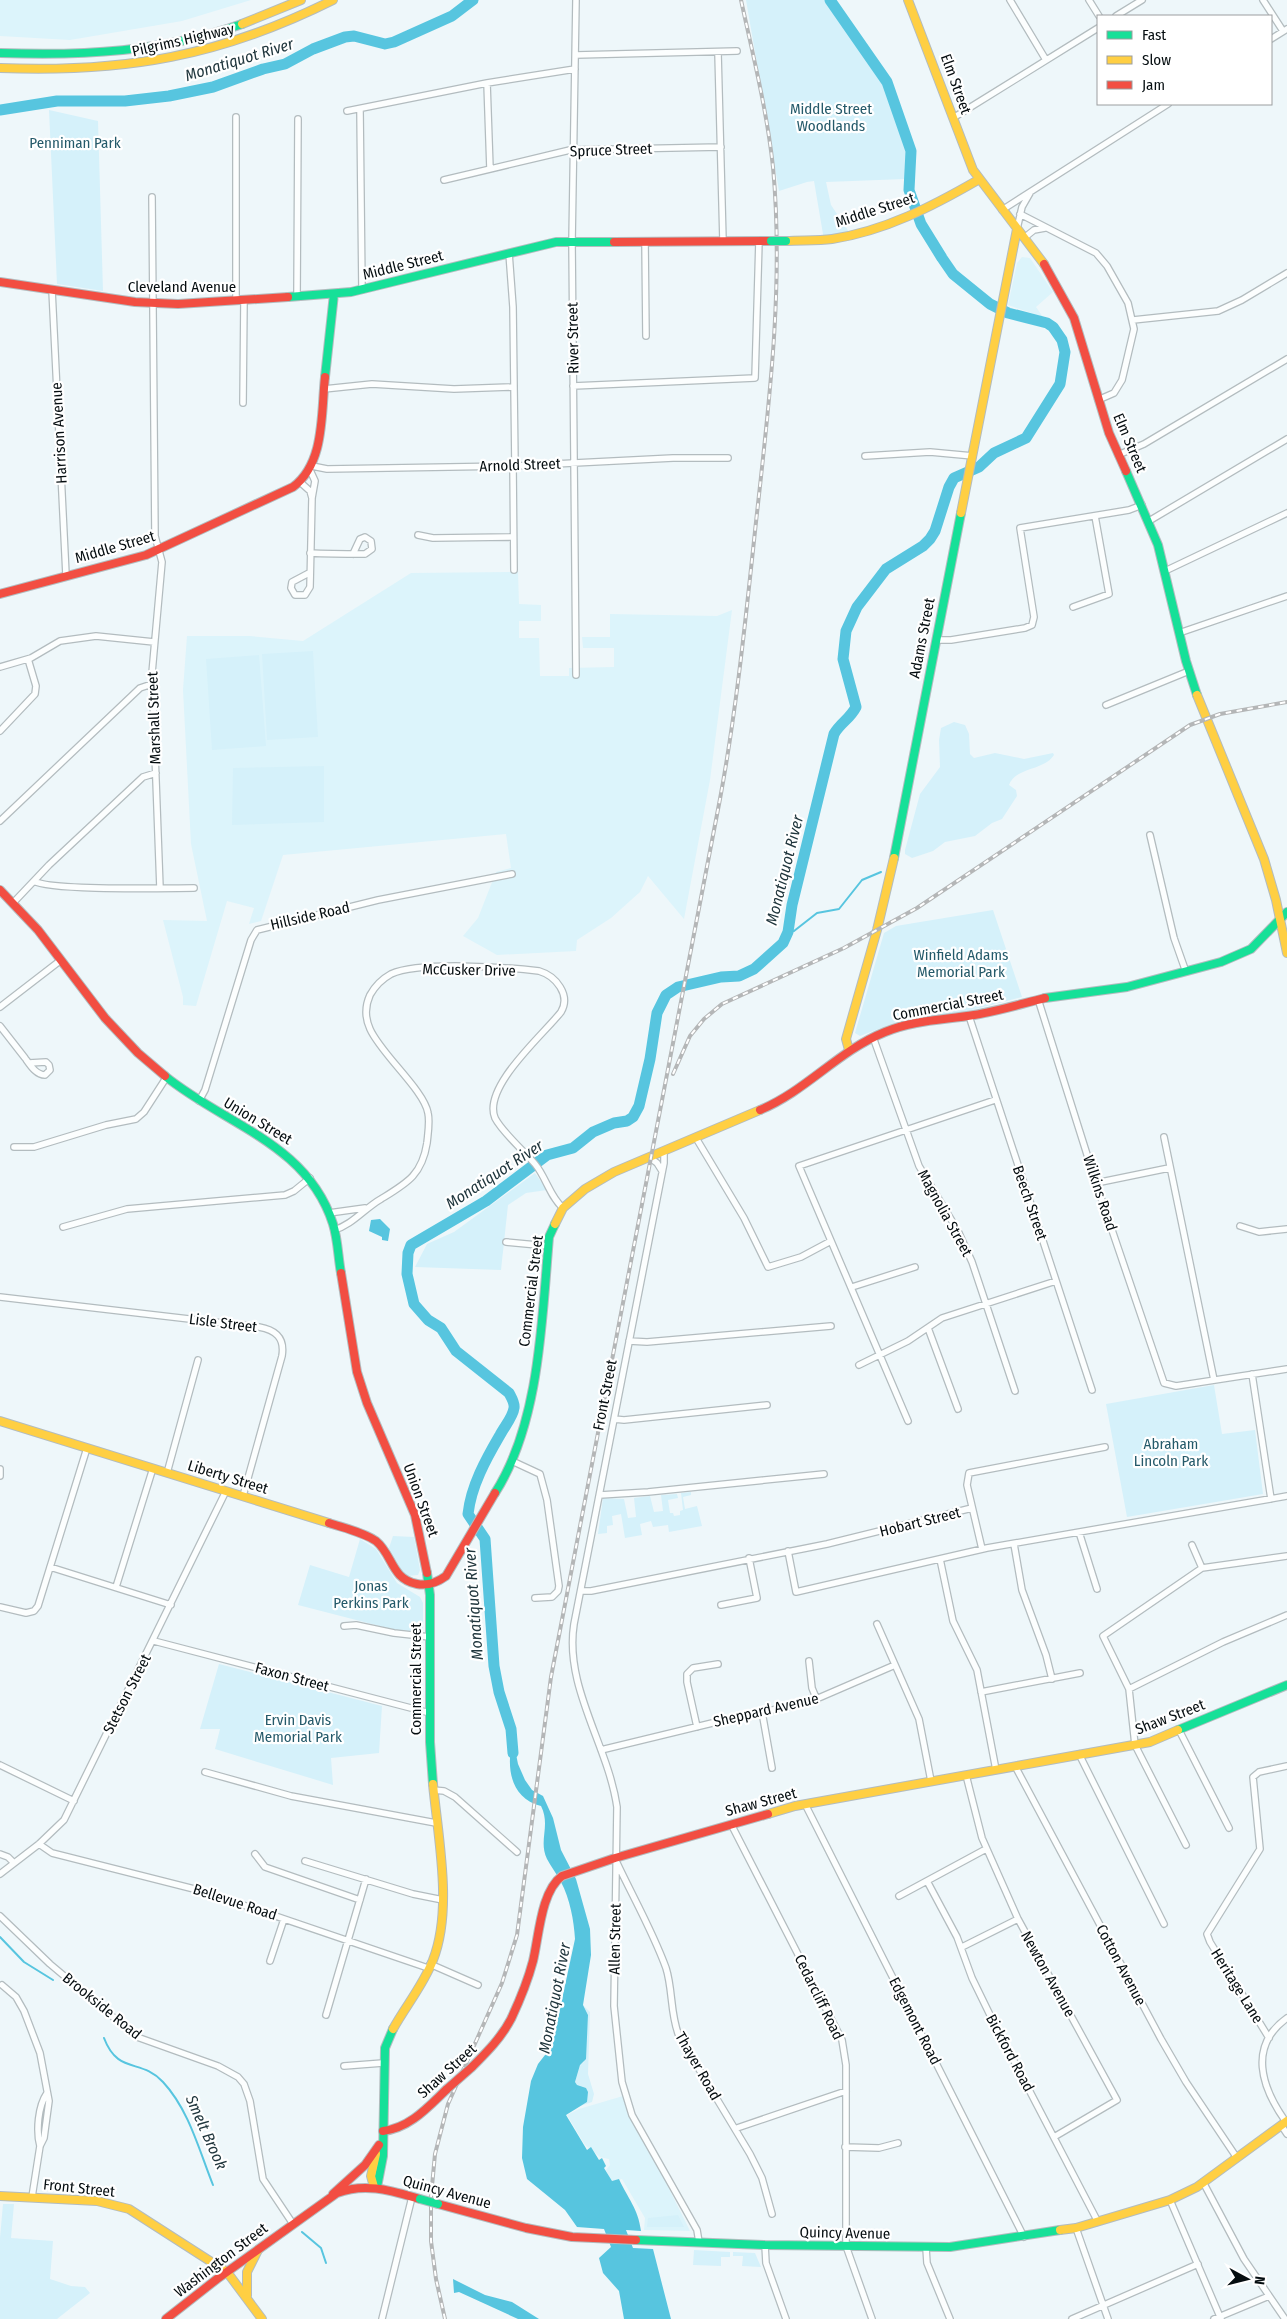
<svg xmlns="http://www.w3.org/2000/svg" width="1287" height="2319" viewBox="0 0 1287 2319" font-family="'Fira Sans Condensed',sans-serif">
<style>
.built{fill:#dcf4fb}
.green{fill:#d5f1fa}
.water{fill:#57c5df}
.lines{fill:none;stroke-linecap:round;stroke-linejoin:round}
.stream{stroke:#57c5df;stroke-width:2}
.river{stroke:#57c5df;stroke-width:11}
.street-casing{stroke:#b3bcbf;stroke-width:8}
.fast-casing{stroke:#b3bcbf;stroke-width:10}
.slow-casing{stroke:#b3bcbf;stroke-width:10}
.jam-casing{stroke:#b3bcbf;stroke-width:10}
.street{stroke:#fcfefe;stroke-width:5.5}
.fast{stroke:#16e098;stroke-width:8}
.slow{stroke:#ffcf43;stroke-width:8}
.jam{stroke:#f24e42;stroke-width:8}
.rail-casing{stroke:#b4b6b7;stroke-width:4}
.rail{stroke:#fff;stroke-width:2;stroke-dasharray:5.5;stroke-linecap:butt}
.fast-bridge-casing{stroke:#b3bcbf;stroke-width:10;stroke-linecap:butt}
.jam-bridge-casing{stroke:#b3bcbf;stroke-width:10;stroke-linecap:butt}
.fast-bridge{stroke:#16e098;stroke-width:8}
.jam-bridge{stroke:#f24e42;stroke-width:8}
.labels{text-anchor:middle;stroke-width:4.5;stroke-linejoin:round;paint-order:stroke}
.street-label{font-size:15px;fill:#050d10;stroke:#fff}
.park-label{font-size:15px;fill:#255a6a;stroke:#fff}
.water-label{font-size:16px;font-style:italic;fill:#20363d;stroke:#fff}
</style>
<rect width="100%" height="100%" fill="#eef7fa"/>
<!-- built -->
<path class="built" d="M0 0H251L182 21 70 40 0 36Z
M1022 257 1030 258 1053 292 1036 307 1043 317 1008 305 1017 263Z
M518 572 519 604 541 605V621H519V638H539L540 676H569V668L614 667V648H583L582 637H610V614L717 616 732 610 710 780 684 919 648 876 640 892 611 918 577 940 576 951 497 955 463 936 478 918 496 872 511 868 506 834 283 855 261 921 249 924 254 908 227 901 196 1006 183 1005V997L163 920 207 921 191 844 183 690 187 636H250L303 641 411 573Z
M623 2096 690 2231 644 2230 645 2218 622 2179 611 2181 606 2170 610 2165 609 2159 600 2157 585 2145 567 2115 579 2109Z"/>
<!-- green -->
<path class="green" d="M746 0H828L887 82 911 151 905 179 826 182 831 205 849 232 846 236 824 240 814 181 807 182 779 191Z
M49 110 98 121 103 291 57 284Z
M313 651 318 737 267 740 262 654Z
M259 655 266 746 212 750 206 659Z
M954 722 965 725 969 734 970 754 974 758 995 753 1024 759 1053 753 1054 755C1044 771 1015 767 1009 785L1016 790 1017 796 1002 819 992 823 975 836 945 842 933 851 912 858 905 854V850L920 794 940 767 939 740 941 728Z
M324 766V822L232 825 233 768Z
M993 910 1022 997 968 1011 902 1020 860 1036 855 1033 884 933 896 926Z
M535 1173 547 1190 526 1193 508 1205 501 1270 415 1267 427 1244 454 1232Z
M1214 1385 1222 1434 1255 1430 1263 1494 1127 1517 1106 1404Z
M691 1492V1495L683 1497 685 1509 697 1506 702 1526 669 1532 668 1525 653 1527 651 1521 640 1524 642 1535 625 1538 621 1514 612 1516 613 1525 607 1526V1533L598 1534 603 1498 624 1499 628 1518 636 1517 634 1498 650 1496 654 1512 663 1511 661 1495 677 1494 678 1498 668 1500 670 1513H673L674 1516 680 1515V1511L683 1510 681 1493Z
M393 1536 414 1537 420 1570 418 1575 408 1576 401 1569 389 1548Z
M360 1539 376 1549 397 1583 420 1597 423 1603V1632L395 1630 298 1605 310 1565 349 1577Z
M219 1664 382 1706 379 1753 331 1758 333 1785 215 1749 220 1729H200Z
M583 2005 590 2012 588 2074 594 2094 592 2102 580 2106 587 2102 575 2082 580 2065 584 2062 588 2015Z
M3 2204H14L11 2238 53 2241 50 2279 71 2286 85 2287 90 2293 57 2319H0V2238Z
M678 2215 684 2227H647L648 2218Z
M694 2250 730 2252V2257H721V2266L693 2265Z
M733 2252 755 2253 761 2267 742 2266 743 2256H733Z"/>
<!-- water -->
<path class="water" d="M380 1219 390 1229 388 1241 382 1240V1237L369 1231 371 1220Z
M513 1739 518 1764 525 1780 532 1790 543 1796 553 1818 561 1850 576 1879 590 1929 591 1955 583 2005 588 2015 586 2059 580 2065 575 2082 577 2085 586 2088 588 2092 587 2102 566 2115 587 2150 591 2147 599 2160 602 2158 606 2166 604 2168 612 2181 619 2179C628 2199 638 2208 641 2231L626 2230 633 2248 653 2249 671 2319H624L619 2291 603 2273 599 2258 611 2247 604 2229 577 2227 565 2210 527 2179 522 2158 523 2127 531 2081 538 2064 552 2046 575 1939C574 1921 570 1899 561 1882 557 1874 551 1867 547 1859 538 1840 551 1826 541 1806 509 1798 506 1765 513 1739Z
M453 2279 485 2295 512 2302 539 2319H518L459 2292 454 2293Z"/>
<g class="lines">
<!-- stream -->
<path class="stream" d="M788 932 794 931 817 913 839 909 862 880 881 872
M0 1937 24 1962 53 1980
M104 2038C118 2075 141 2058 163 2082 189 2110 199 2150 213 2185
M302 2232 321 2248 326 2263"/>
<!-- river -->
<path class="river" d="M0 110 57 101H125L169 96 213 87 263 69 285 64 313 49 345 37 354 36 385 44 394 42 452 16 473 0
M513 1753 511 1729 499 1692 494 1666 485 1539 468 1514C471 1486 486 1459 500 1435 504 1427 513 1417 514 1408 515 1403 511 1397 509 1393L456 1351 441 1328 428 1320 414 1304 407 1274 408 1253 411 1245 486 1201 547 1155 573 1148 593 1132 614 1123 627 1121 633 1117 639 1106 650 1059 657 1013 666 995 678 987 721 977 739 976 754 969 783 943 788 932 792 905 834 734C840 723 850 719 856 707L843 659 846 631 857 607 886 569 923 546 930 539 935 531 949 487 954 478 979 467 994 453 1026 438 1060 384 1065 352 1062 340 1053 327 1047 323 1008 313 990 304 953 274 942 258 921 224 909 190 911 151 887 82 830 0"/>
<defs>
<path id="street" d="M1010 0 1046 60
M1089 0 1099 16
M1263 0 1283 31
M1116 16 1142 0
M1271 39 1287 29
M718 53 723 241
M576 55 737 51
M487 83 490 169
M360 110 362 290
M347 111 487 83 575 69
M236 117V301
M953 118 1098 28
M444 180 570 150 721 147
M152 197 155 536 162 562 152 673 160 888
M1002 210 1168 104
M1020 214 1096 253 1107 266 1128 303 1134 329 1122 380 1114 393 1098 400
M1017 229 1022 207 1030 193
M1024 238 1034 230 1045 228
M645 241 646 336
M509 253 513 307 515 466
M52 290 66 575
M297 297 298 119
M1133 320 1218 311 1242 300 1287 273
M573 386 755 378 759 241
M324 389 372 384 454 389 513 387
M243 403 244 300
M1118 455 1144 444 1287 359
M865 456 930 452 973 456
M312 466 327 469 515 466 673 458H728
M513 466 514 570
M300 482 310 491 312 498
M1149 521 1287 439
M418 535 433 538 513 537
M310 553C328 554 346 554 365 554L372 549 371 541 365 537 360 539 353 554
M1165 571 1287 513
M309 573 292 582 291 588 295 595H305L310 587 312 498 315 481 310 470
M1073 607 1109 594 1095 516
M1179 633 1287 596
M936 640H951L1025 628 1032 625 1034 617 1020 528 1129 510 1142 505
M0 667 31 658 60 641 96 636 154 642
M576 675 572 242 576 0
M1106 705 1189 671
M0 731 35 694 36 686 28 659
M0 821 140 688 152 684
M1150 835 1174 938 1186 972
M34 881C49 891 169 888 194 888
M13 903 49 865 143 777 156 773
M1038 999 1096 1183 1164 1383 1176 1386 1287 1369
M0 1007 61 960
M969 1016 1092 1390
M0 1026 25 1058C30 1065 36 1075 45 1075L50 1070 49 1065 46 1062 29 1063
M873 1037 919 1166 958 1231 972 1262 1015 1391
M199 1101 205 1090 251 940 257 930 378 900 512 874
M1164 1137 1214 1380
M696 1138 744 1218 768 1267 801 1257 831 1241
M14 1147H34L106 1125 136 1119 144 1112 166 1078
M664 1151V1163L574 1624C564 1687 608 1745 617 1807L614 2006 622 2082 632 2115 697 2230 699 2242
M649 1157 657 1163 662 1171
M1096 1183 1169 1168
M329 1213 365 1208
M1240 1226 1259 1232 1287 1229
M63 1227 127 1209 285 1195 294 1191 310 1178
M334 1230C352 1225 365 1208 381 1199 407 1183 422 1175 427 1143 428 1133 430 1122 428 1113 424 1090 381 1054 370 1029 365 1018 365 1006 370 995 375 986 382 979 391 974 420 961 506 967 539 971 556 976 571 995 561 1012 544 1034 482 1087 495 1118 502 1132 524 1151 535 1164 546 1177 550 1197 563 1208
M506 1242 548 1246
M852 1287 915 1267
M0 1297 259 1327C276 1330 285 1338 282 1356L243 1496
M928 1328 958 1409
M629 1341 647 1342 831 1326
M859 1365 908 1341 942 1318 1056 1281
M1252 1374 1271 1499
M614 1419 624 1420 767 1405
M908 1421 799 1166 995 1100
M512 1461 540 1474 547 1500 559 1586 558 1591 552 1597 535 1598
M0 1469V1476
M167 1473 198 1360
M600 1495 648 1492 824 1474
M1079 1532 1097 1589
M1014 1544 1022 1590 1046 1655 1052 1679
M1192 1545 1202 1568
M982 1549 967 1485 969 1473 1105 1447
M788 1551 796 1592 987 1548 1287 1496
M940 1559 953 1621 977 1670 996 1770
M50 1567 171 1605
M116 1587 153 1468
M581 1591H591L827 1544 972 1508
M721 1605 757 1598 749 1558
M0 1607 26 1613 34 1611 38 1606 87 1448
M877 1624 919 1719 931 1781
M344 1626 356 1625 394 1633 430 1637
M154 1641 430 1713
M809 1661 812 1688 817 1700
M1129 1689 1223 1642 1287 1615
M981 1692 1080 1673
M762 1712 772 1768
M697 1727 687 1682V1674L693 1668 718 1664
M1179 1730 1229 1828
M601 1750 737 1717 807 1703 895 1665
M1079 1754 1164 1924
M0 1765 74 1801
M1015 1766 1161 2039 1186 2082 1237 2158
M205 1772 291 1796 436 1823
M966 1775 982 1838 1018 1919 1117 2100 1054 2137
M433 1790 444 1791 455 1797 517 1852
M805 1804 1024 2237
M731 1824 842 2040 846 2065V2246L872 2319
M39 1844 52 1853 202 1891 428 1968
M1186 1845 1135 1745 1129 1689 1103 1636 1202 1568 1287 1556
M0 1854 8 1857 14 1863
M255 1854 265 1867 360 1900
M305 1861 413 1894 443 1900
M617 1863C633 1897 653 1932 666 1968 673 1990 670 2014 679 2036L750 2154 762 2178 772 2214
M0 1874 39 1844 64 1820 226 1491
M927 1881 957 1937 972 1978 991 2017 1098 2222
M899 1896 986 1849
M0 1916 50 1964 137 2037 218 2066 238 2077 244 2084 250 2101 263 2179 293 2224
M962 1947 1018 1919
M270 1961 284 1919
M430 1964 478 1985
M2 1985 16 1997 24 2011 40 2053 49 2101 44 2138 40 2146 32 2197
M326 2015 366 1879
M1269 2038 1210 1942 1207 1934 1260 1849 1253 1777 1259 1772 1287 1766
M344 2066 383 2063
M1286 2122C1261 2087 1248 2046 1287 2018
M1281 2125 1287 2134
M737 2128 846 2091
M40 2146C36 2131 38 2106 47 2093
M845 2147 879 2148 898 2143
M1203 2182 1244 2259 1285 2319
M1170 2200 1221 2319
M1076 2228 1108 2319
M765 2245 766 2263 786 2319
M926 2248 927 2263 950 2319
M382 2319 412 2197
M1072 2319 1198 2264
M1214 2319 1269 2296"/>
<path id="fast" d="M0 53C82 56 164 52 242 24
M288 297 351 292 556 242H614
M325 377 334 294
M1126 471 1158 545 1186 661 1197 695
M894 858 961 513
M1045 998 1127 987 1221 962 1251 949 1287 912
M165 1076C225 1125 307 1143 333 1224 338 1240 338 1257 341 1273
M495 1493C540 1423 542 1318 549 1237L555 1224
M427 1573 430 1595V1742L433 1784
M1178 1730 1287 1685
M377 2187 383 2156 385 2048 393 2029
M636 2240 765 2245 950 2247 1060 2230"/>
<path id="slow" d="M908 0 973 170 1044 264
M242 24 301 0
M0 68C125 73 221 56 333 0
M786 241C801 240 817 241 832 239 885 231 933 206 978 180
M961 513 1017 229
M1197 695 1264 859 1276 900 1287 953
M849 1050 846 1039 877 930 894 858
M555 1224 563 1208 585 1189 614 1172 760 1110
M0 1421 329 1523
M768 1814 795 1806 1150 1742 1178 1730
M393 2029C405 2007 424 1984 433 1960 453 1909 438 1838 433 1784
M374 2187 371 2176 376 2154
M0 2196 97 2201 129 2209 227 2272 262 2319
M1060 2230 1076 2228 1170 2200 1197 2187 1287 2121
M247 2296V2272L258 2250"/>
<path id="jam" d="M614 242 771 241
M1044 264 1074 318 1109 433 1126 471
M0 282 135 302 178 304 288 297
M0 594 146 555 293 487C325 463 321 414 325 377
M0 890 38 930 105 1018 138 1053 165 1076
M760 1110C806 1091 838 1051 885 1032 914 1020 944 1020 974 1015 998 1011 1021 1004 1045 998
M341 1273 357 1372 367 1403 415 1515 427 1573
M329 1523C344 1528 363 1532 376 1541 393 1555 391 1579 417 1584 427 1586 438 1582 446 1576L495 1493
M472 2067C487 2052 501 2038 511 2019 519 2002 528 1980 533 1961 539 1936 541 1891 562 1876L615 1858 768 1814
M383 2131C410 2128 428 2107 447 2089
M333 2194 365 2165 379 2145
M438 2204 526 2228 572 2237 636 2240
M166 2319 217 2279 337 2193C366 2182 392 2191 420 2199"/>
</defs>
<!-- street casing -->
<use href="#street" class="street-casing"/>
<!-- fast casing -->
<use href="#fast" class="fast-casing"/>
<!-- slow casing -->
<use href="#slow" class="slow-casing"/>
<!-- jam casing -->
<use href="#jam" class="jam-casing"/>
<!-- street -->
<use href="#street" class="street"/>
<!-- fast -->
<use href="#fast" class="fast"/>
<!-- slow -->
<use href="#slow" class="slow"/>
<!-- jam -->
<use href="#jam" class="jam"/>
<defs>
<path id="rail" d="M673 1074 690 1036 704 1019 722 1004 844 948 917 908 1190 725 1220 714 1287 702
M445 2319 436 2279 431 2241V2197L435 2154 448 2104 502 1983 517 1935 551 1677 720 799C737 707 746 615 756 522 769 404 784 286 773 167 767 111 753 55 741 0"/>
</defs>
<!-- rail casing -->
<use href="#rail" class="rail-casing"/>
<!-- rail -->
<use href="#rail" class="rail"/>
<defs>
<path id="fast-bridge" d="M771 241H786
M420 2199 438 2204"/>
<path id="jam-bridge" d="M447 2089 472 2067"/>
</defs>
<!-- fast-bridge casing -->
<use href="#fast-bridge" class="fast-bridge-casing"/>
<!-- jam-bridge casing -->
<use href="#jam-bridge" class="jam-bridge-casing"/>
<!-- fast-bridge -->
<use href="#fast-bridge" class="fast-bridge"/>
<!-- jam-bridge -->
<use href="#jam-bridge" class="jam-bridge"/>
</g>
<g class="labels">
<!-- street labels -->
<g class="street-label">
<text transform="translate(183 40) rotate(-13)" y="5">Pilgrims Highway</text>
<text transform="translate(956 84) rotate(70)" y="5">Elm Street</text>
<text transform="translate(611 150) rotate(-2)" y="5">Spruce Street</text>
<text transform="translate(875 210) rotate(-18)" y="5">Middle Street</text>
<text transform="translate(403 265) rotate(-14)" y="5">Middle Street</text>
<text x="182" y="292">Cleveland Avenue</text>
<text transform="translate(573 338) rotate(-91)" y="5">River Street</text>
<text transform="translate(59 433) rotate(-93)" y="5">Harrison Avenue</text>
<text transform="translate(1130 443) rotate(67)" y="5">Elm Street</text>
<text transform="translate(520 465) rotate(-2)" y="5">Arnold Street</text>
<text transform="translate(115 547) rotate(-16)" y="5">Middle Street</text>
<text transform="translate(922 638) rotate(-79)" y="5">Adams Street</text>
<text transform="translate(154 718) rotate(-92)" y="5">Marshall Street</text>
<text transform="translate(310 916) rotate(-13)" y="5">Hillside Road</text>
<text transform="translate(469 970) rotate(1)" y="5">McCusker Drive</text>
<text transform="translate(948 1005) rotate(-11)" y="5">Commercial Street</text>
<text transform="translate(258 1121) rotate(31)" y="5">Union Street</text>
<text transform="translate(1100 1193) rotate(72)" y="5">Wilkins Road</text>
<text transform="translate(1030 1203) rotate(71)" y="5">Beech Street</text>
<text transform="translate(945 1213) rotate(61)" y="5">Magnolia Street</text>
<text transform="translate(531 1291) rotate(-83)" y="5">Commercial Street</text>
<text transform="translate(223 1323) rotate(7)" y="5">Lisle Street</text>
<text transform="translate(605 1395) rotate(-79)" y="5">Front Street</text>
<text transform="translate(228 1477) rotate(17)" y="5">Liberty Street</text>
<text transform="translate(421 1500) rotate(70)" y="5">Union Street</text>
<text transform="translate(920 1522) rotate(-14)" y="5">Hobart Street</text>
<text transform="translate(292 1677) rotate(15)" y="5">Faxon Street</text>
<text transform="translate(416 1679) rotate(-90)" y="5">Commercial Street</text>
<text transform="translate(127 1694) rotate(-63)" y="5">Stetson Street</text>
<text transform="translate(766 1710) rotate(-13)" y="5">Sheppard Avenue</text>
<text transform="translate(1170 1717) rotate(-21)" y="5">Shaw Street</text>
<text transform="translate(761 1802) rotate(-15)" y="5">Shaw Street</text>
<text transform="translate(235 1902) rotate(18)" y="5">Bellevue Road</text>
<text transform="translate(615 1939) rotate(-89)" y="5">Allen Street</text>
<text transform="translate(1121 1965) rotate(62)" y="5">Cotton Avenue</text>
<text transform="translate(1048 1974) rotate(61)" y="5">Newton Avenue</text>
<text transform="translate(1237 1986) rotate(58)" y="5">Heritage Lane</text>
<text transform="translate(819 1997) rotate(64)" y="5">Cedarcliff Road</text>
<text transform="translate(102 2006) rotate(39)" y="5">Brookside Road</text>
<text transform="translate(915 2021) rotate(63)" y="5">Edgemont Road</text>
<text transform="translate(1010 2053) rotate(62)" y="5">Bickford Road</text>
<text transform="translate(698 2066) rotate(60)" y="5">Thayer Road</text>
<text transform="translate(447 2071) rotate(-42)" y="5">Shaw Street</text>
<text transform="translate(79 2188) rotate(6)" y="5">Front Street</text>
<text transform="translate(447 2192) rotate(15)" y="5">Quincy Avenue</text>
<text transform="translate(845 2233) rotate(1)" y="5">Quincy Avenue</text>
<text transform="translate(221 2260) rotate(-37)" y="5">Washington Street</text>
</g>
<!-- park labels -->
<g class="park-label">
<text x="831" y="114">Middle Street<tspan x="831" dy="17">Woodlands</tspan></text>
<text x="75" y="148">Penniman Park</text>
<text x="961" y="960">Winfield Adams<tspan x="961" dy="17">Memorial Park</tspan></text>
<text x="1171" y="1449">Abraham<tspan x="1171" dy="17">Lincoln Park</tspan></text>
<text x="371" y="1591">Jonas<tspan x="371" dy="17">Perkins Park</tspan></text>
<text x="298" y="1725">Ervin Davis<tspan x="298" dy="17">Memorial Park</tspan></text>
</g>
<!-- water labels -->
<g class="water-label">
<text transform="translate(239 59) rotate(-17)" y="6">Monatiquot River</text>
<text transform="translate(784 870) rotate(-76)" y="6">Monatiquot River</text>
<text transform="translate(494 1174) rotate(-33)" y="6">Monatiquot River</text>
<text transform="translate(473 1604) rotate(-94)" y="6">Monatiquot River</text>
<text transform="translate(554 1998) rotate(-79)" y="6">Monatiquot River</text>
<text transform="translate(207 2132) rotate(66)" y="6">Smelt Brook</text>
</g>
</g>
<!-- legend -->
<rect x="1097" y="15" width="175" height="90" fill="#ffffff" stroke="#9b9e9f"/>
<rect x="1107" y="31" width="25" height="8" fill="#16e098" stroke="#9b9e9f"/>
<text x="1142" y="40" font-size="15" fill="#050d10">Fast</text>
<rect x="1107" y="56" width="25" height="8" fill="#ffcf43" stroke="#9b9e9f"/>
<text x="1142" y="65" font-size="15" fill="#050d10">Slow</text>
<rect x="1107" y="81" width="25" height="8" fill="#f24e42" stroke="#9b9e9f"/>
<text x="1142" y="90" font-size="15" fill="#050d10">Jam</text>
<!-- north arrow -->
<g transform="translate(1247 2279) rotate(97)" stroke="#ffffff" stroke-width="4" paint-order="stroke">
<path d="M0-4L9 19L0 12L-9 19Z" fill="#050d10"/>
<text y="-8" font-size="14" font-weight="bold" text-anchor="middle" fill="#050d10">N</text>
</g>
</svg>
